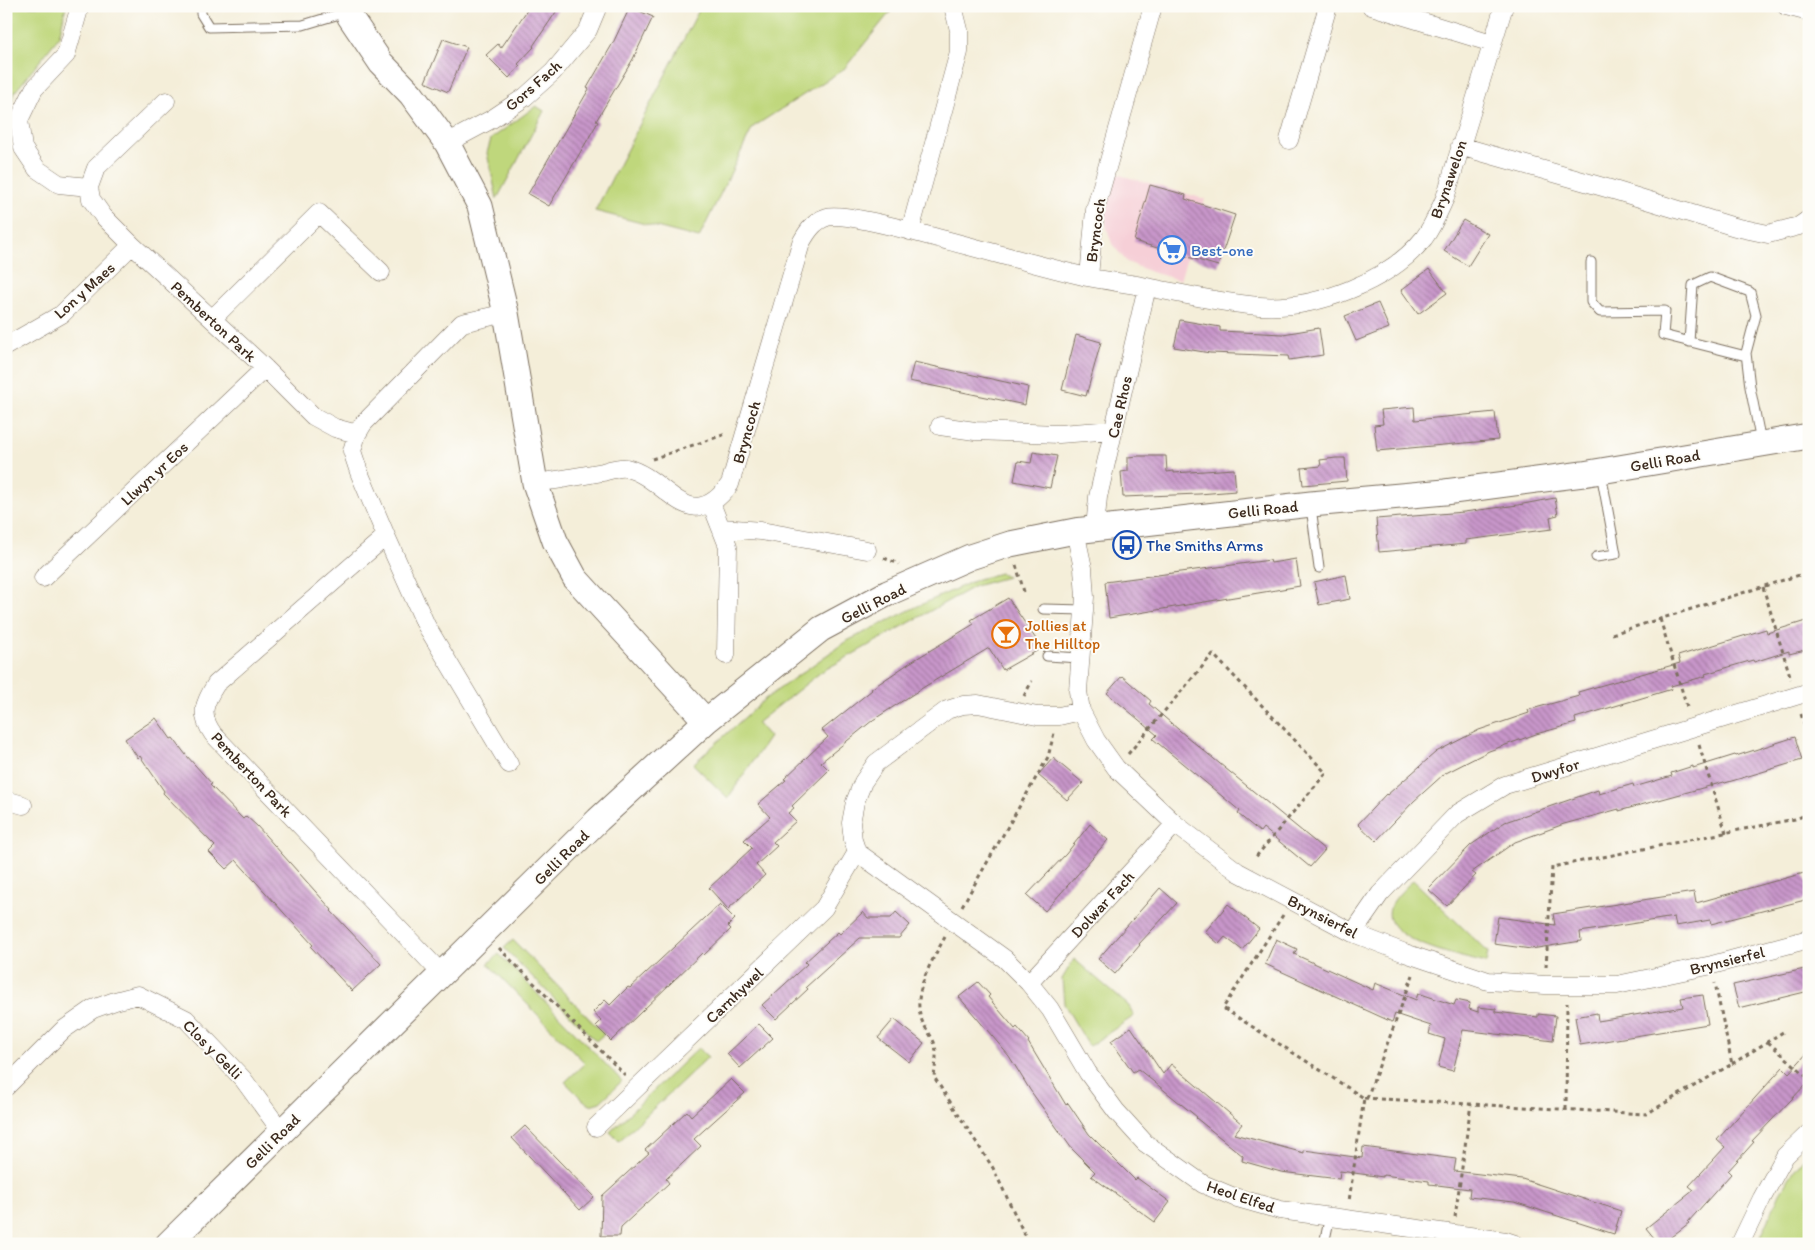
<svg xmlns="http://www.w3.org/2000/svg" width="1815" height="1250" viewBox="0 0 1815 1250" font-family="Itim,sans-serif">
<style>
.built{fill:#f6cfd7}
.green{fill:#bfd77b;stroke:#7d804c}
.building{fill:url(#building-back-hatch)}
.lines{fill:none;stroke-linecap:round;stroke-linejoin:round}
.service-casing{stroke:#7c6f5f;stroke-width:11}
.minor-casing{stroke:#7c6f5f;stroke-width:19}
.secondary-casing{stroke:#7c6f5f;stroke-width:27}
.path{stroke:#7c6f5f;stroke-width:3;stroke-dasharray:4 4;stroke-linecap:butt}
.service{stroke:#fff;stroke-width:9}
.minor{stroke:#fff;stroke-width:18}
.secondary{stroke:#fff;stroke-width:25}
.labels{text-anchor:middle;stroke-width:4;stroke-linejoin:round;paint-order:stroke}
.street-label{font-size:16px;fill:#3b2a1e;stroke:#fdfcf7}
.shop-label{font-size:16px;fill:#366cbe;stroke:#fdfcf7;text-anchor:start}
.transit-label{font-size:16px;fill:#164399;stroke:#fdfcf7;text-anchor:start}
.food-label{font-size:16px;fill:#c56008;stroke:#fdfcf7;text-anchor:start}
</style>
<defs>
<pattern id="building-back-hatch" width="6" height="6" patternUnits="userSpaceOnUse" patternTransform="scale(1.25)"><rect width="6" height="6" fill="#c896ca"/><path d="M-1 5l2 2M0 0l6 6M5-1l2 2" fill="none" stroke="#a47ba3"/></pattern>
</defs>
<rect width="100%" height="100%" fill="#fdfcf7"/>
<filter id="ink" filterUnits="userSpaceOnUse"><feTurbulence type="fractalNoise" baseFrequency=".02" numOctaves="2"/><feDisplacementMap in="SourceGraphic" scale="10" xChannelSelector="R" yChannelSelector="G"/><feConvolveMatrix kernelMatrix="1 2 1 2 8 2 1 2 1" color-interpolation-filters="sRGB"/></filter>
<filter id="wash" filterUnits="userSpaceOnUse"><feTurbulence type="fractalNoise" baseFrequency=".0096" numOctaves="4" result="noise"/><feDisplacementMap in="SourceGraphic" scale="20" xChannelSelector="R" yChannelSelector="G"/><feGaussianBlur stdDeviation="1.12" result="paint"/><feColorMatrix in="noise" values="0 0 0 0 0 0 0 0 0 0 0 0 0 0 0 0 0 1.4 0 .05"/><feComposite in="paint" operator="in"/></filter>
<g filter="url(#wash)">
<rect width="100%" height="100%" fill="#f4eed9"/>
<!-- built -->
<path class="built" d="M1116 174 1205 199 1180 280 1151 272 1127 262 1112 244 1106 225V214Z"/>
<!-- green -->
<path class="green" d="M6 6H66L59 37 15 92 6 117Z
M701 6H895L844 69 753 127 699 238 595 211Z
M536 106 544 111 497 199 487 153 491 139Z
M1000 573 1007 577 975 586 821 672 757 723 769 737 728 798 693 764 765 699 845 642 918 606 978 579Z
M1413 880 1488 952 1486 963C1464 957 1372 940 1392 904 1397 895 1406 887 1413 880Z
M513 940 604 1034 596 1041 504 948Z
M499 954 622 1081 600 1102 590 1105 582 1099 565 1082 585 1063 488 964Z
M1074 959 1129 1006 1134 1016 1089 1046 1064 1004 1062 979Z
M698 1048 708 1057 619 1141 610 1132Z
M1809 1152V1244H1758L1780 1193 1795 1169Z"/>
<g id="blocks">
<!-- building -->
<path class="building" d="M530 6H560L533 46 534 47 518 64 520 66 509 78 486 55 498 44 501 48Z
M630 7 653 17 633 59 596 121 598 122 549 206 528 194 589 89 587 88 613 43Z
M443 39 467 47 448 92 425 82Z
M1150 185 1186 195 1185 199 1235 215 1218 266 1134 241Z
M1463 220 1488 234 1468 266 1444 251Z
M1429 269 1447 293 1418 314 1401 290Z
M1378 303 1389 328 1356 341 1345 316Z
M1180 320 1220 327V331L1283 334 1319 328 1323 355 1289 360 1288 356 1210 353 1174 347Z
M1076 335 1101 342 1086 396 1062 390Z
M914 362 1028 387 1025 405 909 381Z
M1414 407 1415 420 1495 412 1498 440 1377 451 1374 425 1383 424 1381 410Z
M1033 452 1057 456 1050 488 1014 481 1018 461 1031 463Z
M1138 456H1166L1167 472 1174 471V473L1234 469 1236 491 1199 494 1123 497 1121 472 1128 471V457Z
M1336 458H1345L1347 481 1303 485 1301 468 1321 466 1320 460Z
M1555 498 1558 515 1550 517 1552 529 1466 540V544L1379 552 1376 519 1464 512 1518 505Z
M1296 559 1300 586 1109 618 1105 582 1270 560 1271 563Z
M1346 575 1350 599 1319 605 1314 582Z
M1008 598 1042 648 1003 670 989 648 924 687 873 720 821 762 829 770 792 806 794 808 788 813 796 821 773 842 777 846 756 865 765 875 728 909 709 888 752 848 744 840 770 817 758 804 786 780 784 779 828 737 822 730 872 690 871 689 911 662 974 624 971 620Z
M1809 620V649L1789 654V651L1754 662 1753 660 1705 674 1706 676 1671 686 1672 689 1575 718 1576 723 1536 734 1489 751 1444 774 1414 801 1376 841 1358 824 1386 794 1387 795 1436 752 1479 730 1529 713 1528 710 1579 696 1578 692 1680 663 1678 656 1766 629 1767 633Z
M1122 676 1151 701 1149 704 1186 736 1325 850 1310 867 1263 828 1260 832 1238 814 1240 811 1153 739 1157 735 1107 693Z
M156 718 171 739 173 738 186 755 212 784 210 785 243 819 246 816 257 826 332 910 331 911 381 964 352 991 311 947 313 945 236 860 226 869 209 852 215 846 163 793 164 791 140 756 138 758 125 739Z
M1795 737 1802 760 1725 783 1724 782 1619 811V809L1564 824 1515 842 1472 872 1476 875 1447 906 1428 889 1471 845 1505 822 1598 790 1599 794 1633 784 1634 787 1672 776 1671 773 1693 766V768L1735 755 1736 756Z
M1053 758 1083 783 1067 800 1038 775Z
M1090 824 1108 840 1045 911 1027 895 1066 854Z
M1804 873 1809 891V899L1711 924 1710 920 1676 926 1674 917 1580 932 1581 941 1531 949 1494 944 1498 917 1555 925 1553 914 1694 892 1696 903Z
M1160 888 1177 903 1139 944 1140 945 1115 974 1098 959Z
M720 904 735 919 728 926 731 929 704 955 702 953 611 1041 596 1026 601 1021 593 1012 605 1000 610 1005 628 987 630 988Z
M1228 904 1259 929 1242 950 1225 937 1219 944 1205 932Z
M863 912 868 918H891L896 912 910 925 899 938H860L806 987 808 989 776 1019 762 1005 807 964 805 962 838 932 840 934Z
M1276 939 1297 949 1294 954 1373 990 1375 983 1416 1000 1418 993 1454 1005 1456 1000 1470 1003 1469 1009 1478 1012V1007L1496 1009V1012L1538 1017V1014L1556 1016 1553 1041 1463 1030 1453 1071 1438 1067 1445 1039 1429 1034 1431 1026 1395 1014 1392 1022 1265 964Z
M1809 968V991L1739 1008 1733 985Z
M978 982 990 995 988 997 1015 1029 1017 1027 1029 1041 1028 1042 1066 1105 1068 1103 1089 1134 1135 1180 1137 1178 1170 1202 1155 1222 1091 1176 1095 1172 1072 1149 1030 1090 1009 1056 959 997Z
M1703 995 1708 1024 1580 1045 1575 1017 1597 1013 1598 1021 1683 1007 1681 998Z
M894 1019 924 1043 909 1062 878 1038Z
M759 1024 773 1038 740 1068 727 1054Z
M1131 1027 1163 1074 1171 1064 1242 1124 1234 1134 1304 1153V1150L1362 1158 1363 1147 1456 1159 1454 1171 1522 1179 1621 1211 1614 1234 1514 1202 1469 1197 1470 1189 1429 1184V1181L1383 1175V1177L1340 1171 1339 1179 1281 1172 1242 1161 1243 1156 1196 1118 1197 1117 1138 1069 1133 1072 1111 1041Z
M1809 1051V1081L1752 1141 1754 1142 1728 1171 1731 1174 1688 1222 1689 1223 1662 1244H1659L1646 1228 1694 1190 1689 1186 1725 1147 1717 1140 1783 1067 1789 1073Z
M731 1079 745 1093 694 1139 701 1146 666 1179 669 1183 621 1227 620 1236H601L602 1196 649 1153 645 1150 687 1111 691 1116Z
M525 1126 594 1197 580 1210 512 1138Z"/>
</g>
</g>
<g filter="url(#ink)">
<use href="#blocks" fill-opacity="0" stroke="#7c6f5f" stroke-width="1"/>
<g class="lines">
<defs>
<path id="service" d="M201 6V14L209 27 303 25 346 12
M1591 262V302L1600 312 1665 311 1663 335 1746 356
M1689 342 1693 285 1710 277 1750 292 1756 315 1746 353 1750 387 1761 442
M1311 507 1319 568
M1596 557 1616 554 1601 473
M1043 609 1085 610
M1047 656 1080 658
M1324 1244 1330 1216"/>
<path id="minor" d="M80 6 66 55 34 89 19 120 23 148 37 169 59 184 89 187
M1371 6 1492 43
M1786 6 1809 12
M166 101 96 168 89 187 91 199 103 216 132 245 265 368 313 416 335 428 357 434
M1289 140 1328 6
M447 143 492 119 525 97 553 72 588 30 598 6
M1460 146 1617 191 1735 227 1768 234 1799 226 1809 219
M910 231 959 52V30L953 6
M1089 277 1095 210 1153 6
M506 313 462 323 363 424 357 434 352 451 359 472 386 536 426 625 509 764
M212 319 319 213 381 272
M6 346 62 314 132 245
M940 426 975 431 1059 434 1114 430
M535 483C558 480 581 476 603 472 610 470 620 467 626 468 668 478 689 539 730 484L801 243C807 232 814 221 827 217 843 212 914 232 934 237 985 250 1036 265 1087 277 1107 281 1127 283 1147 287 1184 294 1221 303 1259 306 1314 310 1389 282 1424 238 1433 226 1439 211 1445 198L1504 6
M711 503 728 546 726 655
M722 528 761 531 867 550
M1095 528 1098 497 1147 287
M1075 531 1083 568 1085 597 1078 691 1081 711 1096 740 1116 768 1175 824 1238 872 1353 933 1405 953 1488 981 1545 985H1617L1712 965 1809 939
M386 536 216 684C204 703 199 714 213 734L443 975
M43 578 265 368
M1081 711 1059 716H1037L978 704 963 705 947 710 876 763 863 782 855 802 851 823 853 840 857 852 1005 959 1029 983 1050 1009 1088 1073 1116 1111 1145 1143 1203 1184 1234 1197 1280 1210 1506 1241 1515 1244
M6 800 23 805
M1353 933 1380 894 1457 814 1505 785 1809 692
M1029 983 1175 824
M6 1087 63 1030 93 1009 115 1001 138 995 186 1019 243 1079 281 1131
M596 1127 824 908 857 852
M1740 1244 1762 1198 1785 1156 1809 1133"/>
<path id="secondary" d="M345 6 350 17 381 63 411 94 447 143 480 206 506 313 535 483 555 541 575 578 706 721
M168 1244 598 820 706 721 821 629 888 593 970 557 1010 544 1075 531 1311 504 1445 492 1583 474 1809 436"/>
</defs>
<!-- service casing -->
<use href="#service" class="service-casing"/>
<!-- minor casing -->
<use href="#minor" class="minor-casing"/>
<!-- secondary casing -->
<use href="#secondary" class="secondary-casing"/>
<!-- path -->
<path class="path" d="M652 459 726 434
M884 558 899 564
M1016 565 1025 595
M1763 587 1791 679
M1660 619 1688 710
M1612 634 1809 572
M1024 696 1032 681
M1801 714 1809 740
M1699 745 1726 833
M1128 754 1213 654 1326 773 1254 859
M962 906 1048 757 1054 733
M1283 915 1223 1008 1364 1098 1349 1201
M945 937C933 959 914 989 920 1014 922 1025 930 1033 934 1042 938 1053 935 1066 934 1077L993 1168 1029 1244
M499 948 625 1075
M1546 967 1552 867 1795 819 1809 814
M1768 1042 1809 1078
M1732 1064 1783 1032
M1364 1098 1646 1114 1732 1064 1715 983
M1367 1098 1413 975
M1566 1109 1567 1003
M1455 1217 1471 1104"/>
<!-- service -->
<use href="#service" class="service"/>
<!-- minor -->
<use href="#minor" class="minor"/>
<!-- secondary -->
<use href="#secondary" class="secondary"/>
</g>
</g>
<!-- icons -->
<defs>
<symbol id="supermarket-ring" viewBox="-11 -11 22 22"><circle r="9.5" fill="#fdfcf7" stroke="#3f7fe0" stroke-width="1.5"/><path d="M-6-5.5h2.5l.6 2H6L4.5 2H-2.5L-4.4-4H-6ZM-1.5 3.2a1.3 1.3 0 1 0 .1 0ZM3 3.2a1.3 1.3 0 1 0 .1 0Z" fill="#3f7fe0"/></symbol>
<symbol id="bus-ring" viewBox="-11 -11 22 22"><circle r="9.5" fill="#fdfcf7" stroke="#1a4fb4" stroke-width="1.5"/><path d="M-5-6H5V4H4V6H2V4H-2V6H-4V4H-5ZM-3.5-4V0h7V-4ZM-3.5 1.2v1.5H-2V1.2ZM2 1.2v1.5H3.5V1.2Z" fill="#1a4fb4"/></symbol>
<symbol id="bar-ring" viewBox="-11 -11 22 22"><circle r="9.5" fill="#fdfcf7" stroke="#e8710a" stroke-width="1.5"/><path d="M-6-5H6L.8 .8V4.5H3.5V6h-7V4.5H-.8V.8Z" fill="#e8710a"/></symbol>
</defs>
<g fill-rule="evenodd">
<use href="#supermarket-ring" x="1156" y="234" width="32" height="32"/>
<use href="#bus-ring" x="1111" y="529" width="32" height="32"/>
<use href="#bar-ring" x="990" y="618" width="32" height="32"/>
</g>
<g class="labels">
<!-- street labels -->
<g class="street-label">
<text transform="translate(533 85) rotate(-41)" y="6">Gors Fach</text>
<text transform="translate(1448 179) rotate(-71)" y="6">Brynawelon</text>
<text transform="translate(1095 230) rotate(-82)" y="6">Bryncoch</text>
<text transform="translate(84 290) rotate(-42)" y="6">Lon y Maes</text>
<text transform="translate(214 321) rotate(43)" y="6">Pemberton Park</text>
<text transform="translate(1119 407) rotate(-77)" y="6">Cae Rhos</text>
<text transform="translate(746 432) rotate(-74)" y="6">Bryncoch</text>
<text transform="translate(1665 460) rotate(-10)" y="6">Gelli Road</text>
<text transform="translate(154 473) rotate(-43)" y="6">Llwyn yr Eos</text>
<text transform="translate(1263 509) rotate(-6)" y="6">Gelli Road</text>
<text transform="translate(873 603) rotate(-27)" y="6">Gelli Road</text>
<text transform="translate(1555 770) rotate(-17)" y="6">Dwyfor</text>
<text transform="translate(252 774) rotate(47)" y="6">Pemberton Park</text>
<text transform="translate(561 857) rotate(-45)" y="6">Gelli Road</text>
<text transform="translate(1102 904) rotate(-47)" y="6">Dolwar Fach</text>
<text transform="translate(1323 916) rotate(27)" y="6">Brynsierfel</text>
<text transform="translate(1727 960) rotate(-14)" y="6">Brynsierfel</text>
<text transform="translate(734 995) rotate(-44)" y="6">Carnhywel</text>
<text transform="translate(213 1049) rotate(45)" y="6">Clos y Gelli</text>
<text transform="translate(272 1141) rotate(-45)" y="6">Gelli Road</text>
<text transform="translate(1241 1196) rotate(19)" y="6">Heol Elfed</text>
</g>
<!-- shop labels -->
<g class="shop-label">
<text x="1191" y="256">Best-one</text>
</g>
<!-- transit labels -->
<g class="transit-label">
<text x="1146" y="551">The Smiths Arms</text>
</g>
<!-- food labels -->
<g class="food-label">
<text x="1025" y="631">Jollies at<tspan x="1025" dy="18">The Hilltop</tspan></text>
</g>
</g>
<!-- margin -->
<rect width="1815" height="1250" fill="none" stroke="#fdfcf7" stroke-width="25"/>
</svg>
